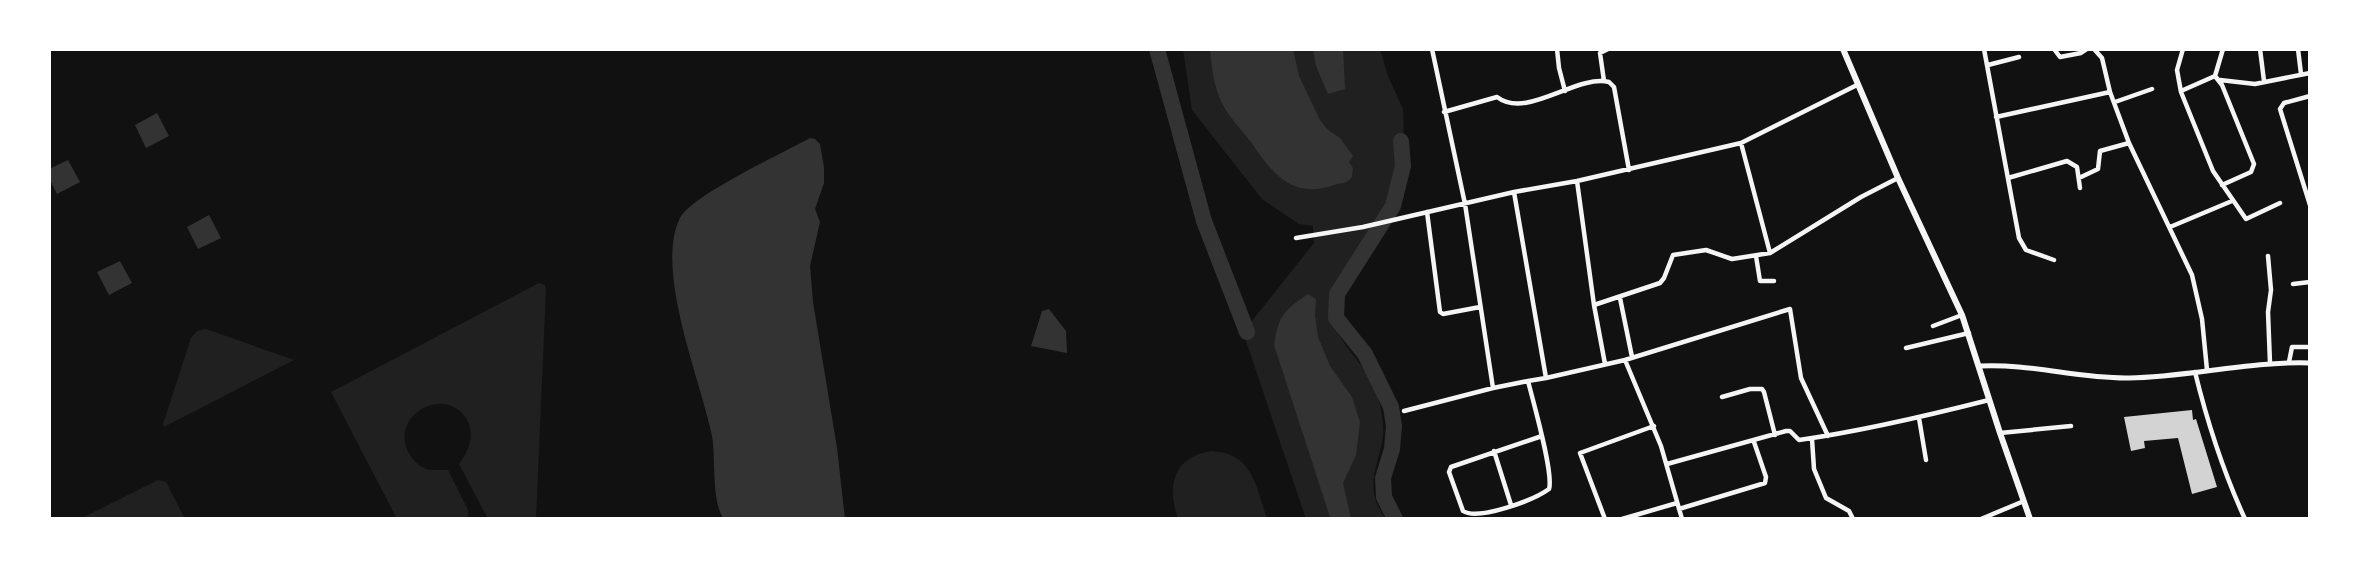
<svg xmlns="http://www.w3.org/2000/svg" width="2359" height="568" viewBox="0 0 2359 568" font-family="'Alegreya Sans',sans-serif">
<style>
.green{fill:#202020}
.water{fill:#333}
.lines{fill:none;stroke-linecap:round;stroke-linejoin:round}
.river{stroke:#333;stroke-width:16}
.building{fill:#d3d3d3}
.minor{stroke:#f5f5f5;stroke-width:4.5}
.tertiary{stroke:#f5f5f5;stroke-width:5}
.secondary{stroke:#f5f5f5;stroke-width:6}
</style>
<rect width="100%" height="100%" fill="#111"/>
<!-- green -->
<path class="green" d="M1183 49H1380L1388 76 1403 109 1404 140 1396 142 1399 173 1390 203 1332 295C1325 342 1370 360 1379 400 1382 413 1385 430 1382 443 1375 473 1365 490 1386 519H1306L1243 332 1314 243 1313 226 1299 224 1262 199 1192 110Z
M539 283 545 285 546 289 536 519H488L459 464C469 450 476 435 466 418 442 383 387 419 410 455 414 461 419 466 426 469 433 471 441 469 448 470L468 510V516L466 519H397L331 392Z
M206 329 294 360 164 427 163 424 191 338 197 331Z
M1211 451C1253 453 1256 486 1267 519H1178C1167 486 1172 458 1211 451Z
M158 480 166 482 185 519H80Z"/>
<!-- water -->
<path class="water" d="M1210 49H1293L1299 76 1320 120 1327 129 1340 138 1353 156 1349 162 1353 168 1352 177C1345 185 1343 182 1334 185 1292 200 1272 173 1251 142 1244 133 1236 125 1230 116 1215 96 1212 73 1210 49Z
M1313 49H1343L1345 89 1328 94 1316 66Z
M157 113 169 136 146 148 135 125Z
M810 138 815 139 820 144 824 167V183L815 209 820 222 810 266 813 302 837 448 845 519H724C711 502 716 459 712 436 701 381 654 270 680 218 692 195 783 153 810 138Z
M68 160 80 182 57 194 49 178V169Z
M209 215 221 238 198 249 187 227Z
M120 261 132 283 109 295 97 272Z
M1308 294 1316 299 1315 315 1318 337 1330 366 1352 397 1360 422 1356 455 1343 483 1351 519H1331L1329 514 1274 345C1279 314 1284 311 1308 294Z
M1049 309 1066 331 1067 353 1031 346 1042 311Z"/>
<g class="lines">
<!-- river -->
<path class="river" d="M1157 49 1204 221 1247 332
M1395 519 1384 497 1383 478 1392 449 1394 426 1391 407 1365 354 1336 318 1337 294 1393 206 1403 166 1401 141"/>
</g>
<!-- building -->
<path class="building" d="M2192 410 2193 420 2196 419 2217 487 2192 494 2178 438 2144 441 2145 448 2131 451 2124 417Z"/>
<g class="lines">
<!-- minor -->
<path class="minor" d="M1432 49 1465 204 1493 388
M1557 49 1559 68 1565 91
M1984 49 2019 238 2026 250 2054 260
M2054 49 2060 57 2081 53 2087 49
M2094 49 2102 58 2110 92 2129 143 2192 275 2202 319 2207 370
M2183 49 2177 70 2181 92 2213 171 2246 219 2280 203
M2260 49 2264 81
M2298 49 2301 74
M1988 65 2019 57
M2220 80 2255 84 2310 73
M1604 81 1600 53 1608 49
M2181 91 2215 76
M2310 96 2284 103 2280 109 2310 205
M2115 102 2152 89
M1444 112 1497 97C1527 120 1576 74 1609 82L1614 87 1629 170
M1996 117 2110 92
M1741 143 1770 253
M2008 178 2067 161 2077 167 2080 188
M2079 178 2098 169 2100 151 2129 143
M1577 181 1594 305 1605 364
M2222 185 2251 172 2254 164 2222 85 2215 76 2223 49
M1514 192 1546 378 1625 360 1661 446 1682 519
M1427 212 1440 312 1443 314 1480 307
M2170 227 2232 201
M1296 238 1363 227 1514 192 1577 181 1741 143 1857 85
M1756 256 1760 281H1774
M2268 256 2271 290 2268 312 2270 363
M2293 284 2310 282
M1620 298 1632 357
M1594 305 1660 283 1664 278 1673 255 1706 250 1732 259 1770 253 1861 197 1898 178
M1933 326 1962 315
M1906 348 1969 333
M1625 360 1790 309 1801 378 1828 436
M2289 362 2292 347H2310
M2195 372C2208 425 2222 469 2245 519
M1722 397 1750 389H1762L1764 392 1775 435
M1404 411 1493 388 1528 381
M1919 418 1926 460
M2000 433 2071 426
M1542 436 1451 467 1449 472 1463 511C1478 521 1534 500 1549 489 1554 474 1533 401 1528 381L1546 378
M1812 439 1814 469 1826 498 1849 511 1853 519
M1494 451 1511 505
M1667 464 1786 431H1790L1799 440C1863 431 1926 416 1989 400
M1679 509 1765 483 1766 477 1754 442
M1605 519 1580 453 1654 426
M1622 519 1677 503
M1981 519 2024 501"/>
<!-- tertiary -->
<path class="tertiary" d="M1979 366C2030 363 2078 379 2129 378 2189 377 2249 361 2310 363"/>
<!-- secondary -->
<path class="secondary" d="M1843 49 1898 178 1962 315 2000 433 2030 519"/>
</g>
<!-- border -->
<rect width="2359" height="568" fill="none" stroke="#ffffff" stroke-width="102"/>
</svg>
